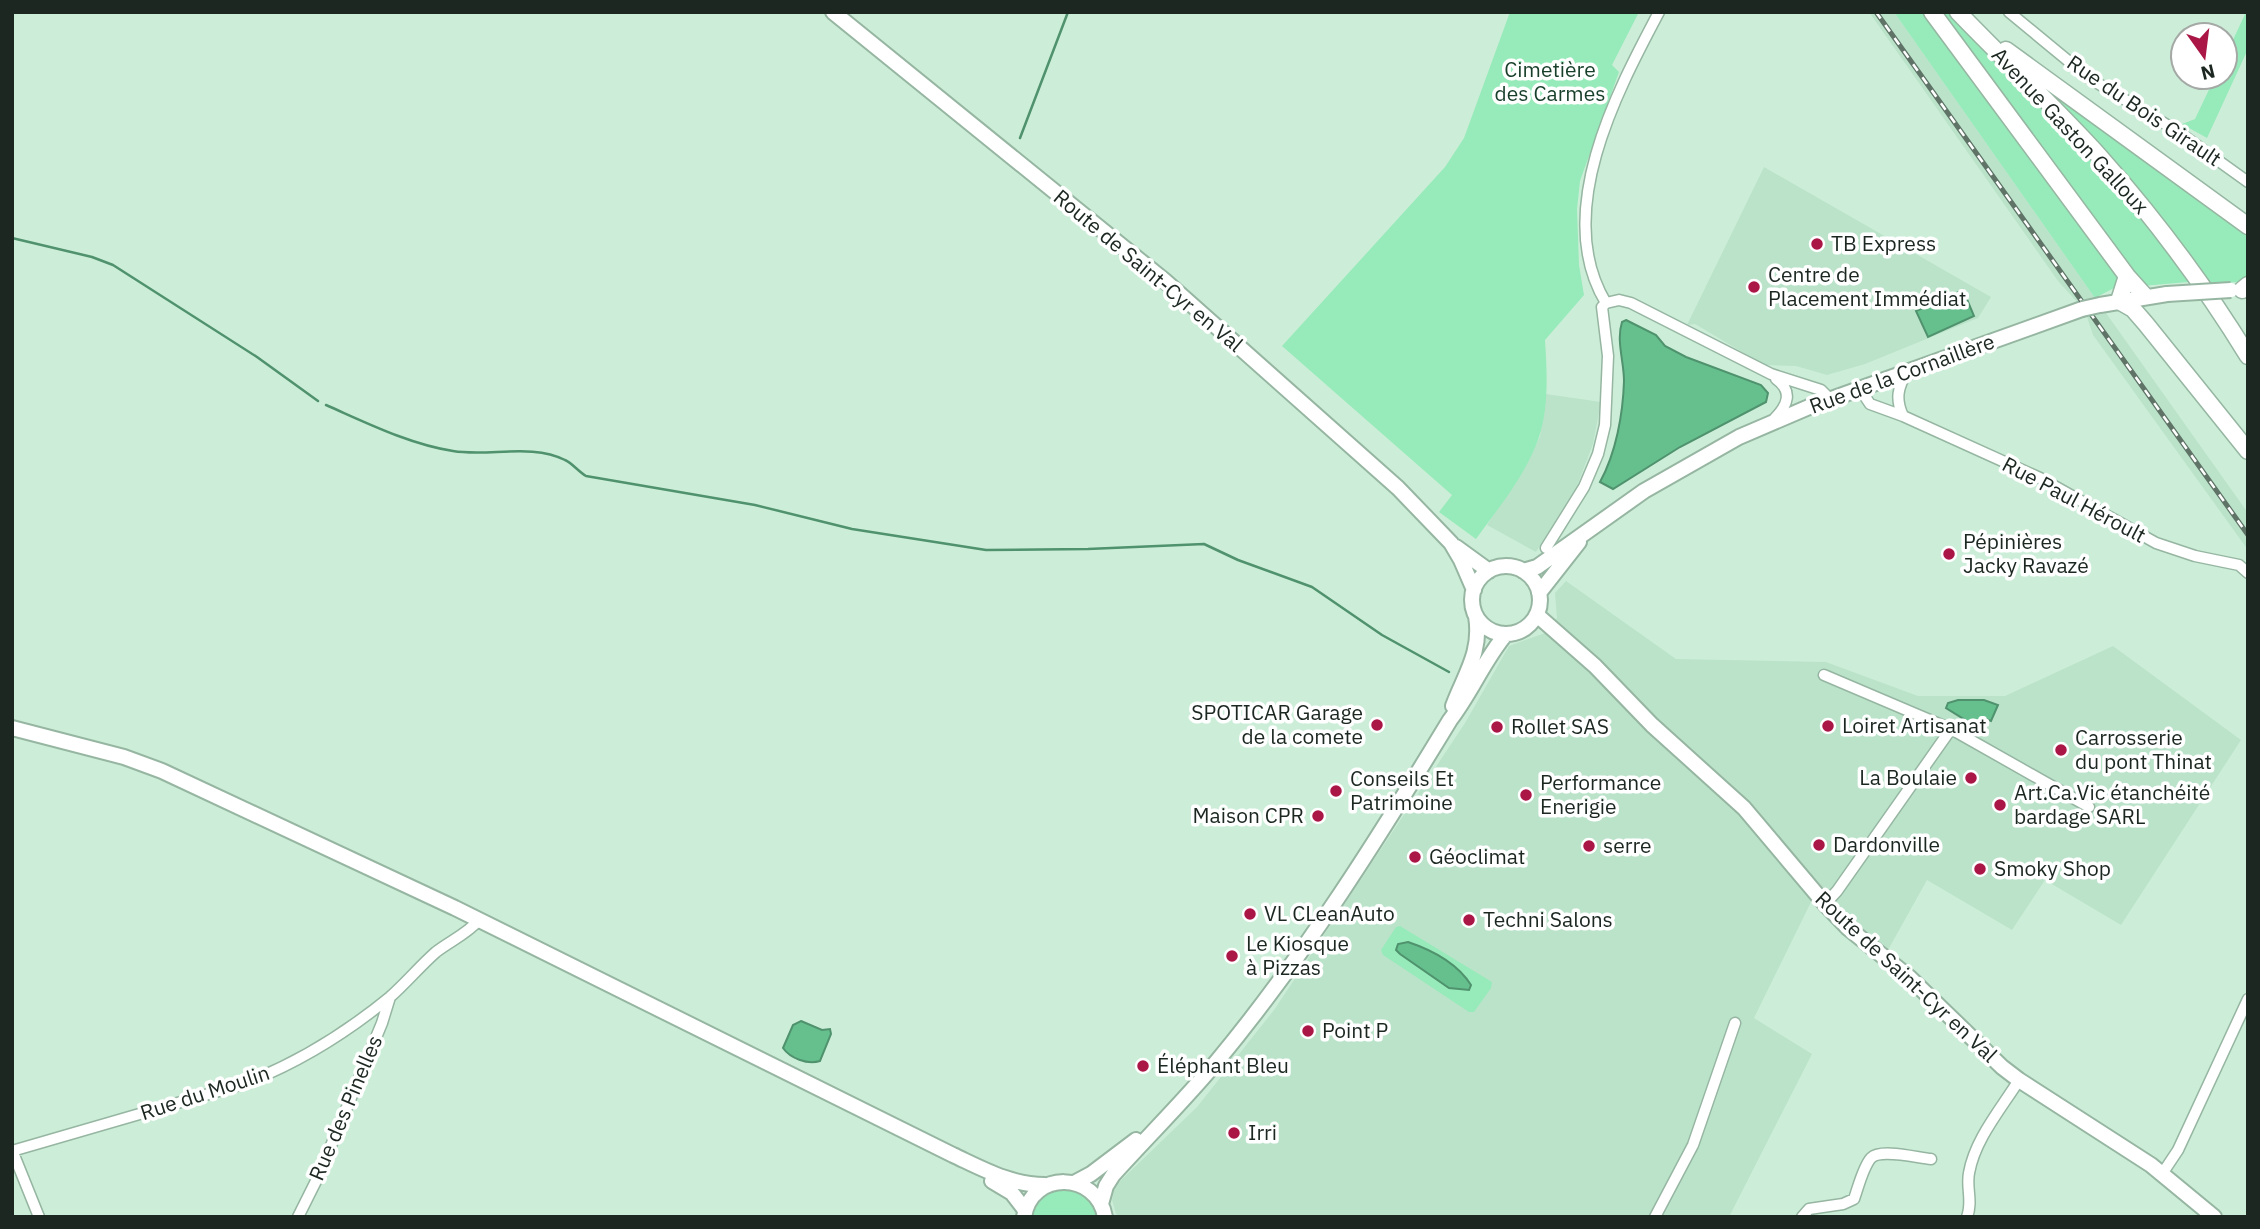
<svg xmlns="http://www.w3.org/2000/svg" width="2260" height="1229" viewBox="0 0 2260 1229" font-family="'IBM Plex Sans',sans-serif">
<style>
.built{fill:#bbe3ca}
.green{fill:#97eab9}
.water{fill:#65c08e;stroke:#4f926d;stroke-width:2}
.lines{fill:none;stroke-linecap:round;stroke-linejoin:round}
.stream{stroke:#4f926d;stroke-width:2.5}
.street-casing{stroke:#96b6a2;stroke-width:13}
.secondary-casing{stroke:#96b6a2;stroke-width:18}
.primary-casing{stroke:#96b6a2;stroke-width:19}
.street{stroke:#fff;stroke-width:10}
.secondary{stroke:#fff;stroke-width:14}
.primary{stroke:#fff;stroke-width:16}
.rail-casing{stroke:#5f7367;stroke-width:5}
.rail{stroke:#fff;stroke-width:2.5;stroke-dasharray:8;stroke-linecap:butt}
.secondary-bridge-casing{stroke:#96b6a2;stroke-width:18;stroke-linecap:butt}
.secondary-bridge{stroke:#fff;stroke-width:14}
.poi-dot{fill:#aa1646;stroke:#fff;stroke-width:2.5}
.labels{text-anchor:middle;stroke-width:7;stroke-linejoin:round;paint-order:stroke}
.park-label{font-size:21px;fill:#173f2a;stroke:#fff}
.street-label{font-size:21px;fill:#1b2720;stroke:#fff}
.poi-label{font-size:21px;fill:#1b2720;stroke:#fff;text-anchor:start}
</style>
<rect width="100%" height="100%" fill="#cceed8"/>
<!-- built -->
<path class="built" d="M1869 12H1894L2095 298 2078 303 2058 281Z
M1764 167 1991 297 1978 318 1865 364 1827 375 1796 366 1764 365 1695 324 1687 325Z
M2106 313 2248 513V550L2093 335 2087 317Z
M1546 394 1601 402 1593 444 1577 486 1536 552 1487 525 1530 458 1540 436Z
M1566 581 1676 659 1826 662 1918 696H2005L2113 646 2241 740 2121 925 2045 880 2012 930 1927 880 1888 950 1813 898 1754 1018 1812 1054 1729 1217H1120L1116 1214 1112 1200 1115 1186 1197 1107 1274 1010 1465 723 1509 646 1545 633 1557 618 1555 593Z"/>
<!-- green -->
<path class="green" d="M1510 12H1639L1612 65 1619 72 1580 181 1577 209 1579 265 1584 295 1545 340C1547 371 1549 407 1539 437 1526 475 1499 507 1476 539L1439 512 1452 495 1282 346 1445 167 1464 138Z
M1894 12H1927L2119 278 2114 288 2095 298Z
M1937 12H1950L2078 141 2187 277 2188 282 2142 286Z
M2246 12H2248V49L2207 138 2182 124 2195 119 2215 77H2225V57Z
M2030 73 2248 231V279L2240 282 2210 283 2174 233Z
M1400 926 1492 982 1491 988 1474 1012H1469L1383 955 1381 950 1396 927Z
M1060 1189C1079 1190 1094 1197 1098 1217H1032C1036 1201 1046 1194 1060 1189Z"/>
<!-- water -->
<path class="water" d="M1963 290 1974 316 1928 337 1916 311Z
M1626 320 1656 335 1665 346 1686 357 1761 385 1768 393 1766 402 1680 447 1613 489 1600 482C1616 453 1623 414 1624 381 1624 361 1616 341 1622 322Z
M1958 700H1984L1998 705 1991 721 1986 719 1980 729 1946 708 1948 703Z
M1408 942C1432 950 1457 963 1471 985L1469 990 1449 988 1400 954 1396 950 1398 944Z
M801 1021 822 1030 830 1029 831 1034 820 1061C807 1065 790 1058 783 1048L793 1025Z"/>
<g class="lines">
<!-- stream -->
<path class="stream" d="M1020 138 1068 12
M12 238 92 257 113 265 257 357 318 401
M326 405C367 423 409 444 453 451 488 457 532 443 565 460 572 463 579 472 586 476L755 505 852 529 986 550 1088 549 1204 544 1238 560 1312 587 1382 635 1449 672"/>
<defs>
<path id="street" d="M2009 12 2089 78 2177 131 2248 182
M1606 303C1552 214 1616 93 1659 12
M1606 303 1619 300 1631 303 1771 374 1821 390 1831 400
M1860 389 1870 404 1903 416 2040 478 2156 543 2195 556 2239 565 2248 573
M1903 416C1895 399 1898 387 1907 372
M1775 418C1788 405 1793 391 1776 379
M1546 548 1584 487 1598 454 1605 425 1608 356 1602 307 1606 303
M1824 675 1951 729 2089 807
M1825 904 1837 891 1951 729
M12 1150 39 1217
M12 1151 243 1084C296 1064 346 1033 390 997 406 983 420 966 436 952 450 941 467 934 479 920
M2162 1174 2178 1150 2248 999
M298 1217 318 1177 382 1023 390 997
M1655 1217 1693 1145 1735 1023
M1802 1217 1809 1209 1843 1204 1854 1199C1858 1188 1863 1167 1871 1158 1881 1148 1918 1158 1931 1159
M1967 1217C1973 1201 1966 1188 1969 1173 1975 1139 2001 1109 2019 1080"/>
<path id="secondary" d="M833 12 1165 281 1398 488 1451 543 1461 560 1474 590
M2100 305 2167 294
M1456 547 1489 571
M1472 600a34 34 0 1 1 68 0a34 34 0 1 1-68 0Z
M1523 571 1537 567 1644 491 1739 437 1809 407 2082 309
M1539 593 1579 542
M1537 615 1595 666 1652 725 1744 808 1825 904 1848 928 1910 978 2002 1067 2019 1080 2151 1165 2214 1217
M1453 706C1465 674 1482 652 1476 616
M12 728 124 757 162 771 455 908 953 1155C983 1169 1011 1185 1045 1185
M992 1181 1012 1193 1025 1210
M1076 1182 1091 1174 1136 1140
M1101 1204 1106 1186 1113 1175C1148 1136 1185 1100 1218 1060 1305 955 1379 837 1450 720 1471 693 1484 660 1506 634
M1024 1217C1031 1170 1097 1171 1105 1217"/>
<path id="primary" d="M1932 12 2127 276 2145 296
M1958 12C2005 61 2056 108 2101 158 2156 220 2205 286 2248 356
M2006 50 2248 226
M2127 276 2119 301 2133 309 2146 324 2248 451
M2242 290 2248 285"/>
</defs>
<!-- street casing -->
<use href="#street" class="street-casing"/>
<!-- secondary casing -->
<use href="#secondary" class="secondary-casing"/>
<!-- primary casing -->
<use href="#primary" class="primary-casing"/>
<!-- street -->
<use href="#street" class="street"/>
<!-- secondary -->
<use href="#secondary" class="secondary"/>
<!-- primary -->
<use href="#primary" class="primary"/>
<defs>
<path id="rail" d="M1876 12 2248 535"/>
</defs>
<!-- rail casing -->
<use href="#rail" class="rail-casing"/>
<!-- rail -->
<use href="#rail" class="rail"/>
<defs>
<path id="secondary-bridge" d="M2167 294 2231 290
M2082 309 2100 305"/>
</defs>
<!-- secondary-bridge casing -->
<use href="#secondary-bridge" class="secondary-bridge-casing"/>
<!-- secondary-bridge -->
<use href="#secondary-bridge" class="secondary-bridge"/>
</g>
<!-- markers -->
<g class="poi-dot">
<circle cx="1817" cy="244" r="7"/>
<circle cx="1754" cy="287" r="7"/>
<circle cx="1949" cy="554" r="7"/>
<circle cx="1377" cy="725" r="7"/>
<circle cx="1828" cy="726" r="7"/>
<circle cx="1497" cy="727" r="7"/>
<circle cx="2061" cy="750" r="7"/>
<circle cx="1971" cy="778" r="7"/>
<circle cx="1336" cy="791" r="7"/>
<circle cx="1526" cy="795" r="7"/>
<circle cx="2000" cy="805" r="7"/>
<circle cx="1318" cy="816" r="7"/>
<circle cx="1819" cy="845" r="7"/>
<circle cx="1589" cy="846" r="7"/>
<circle cx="1415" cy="857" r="7"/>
<circle cx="1980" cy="869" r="7"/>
<circle cx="1250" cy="914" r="7"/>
<circle cx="1469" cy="920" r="7"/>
<circle cx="1232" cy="956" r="7"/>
<circle cx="1308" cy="1031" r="7"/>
<circle cx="1143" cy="1066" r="7"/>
<circle cx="1234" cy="1133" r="7"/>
</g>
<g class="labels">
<!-- park labels -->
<g class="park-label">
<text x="1550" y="77">Cimetière<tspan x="1550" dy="24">des Carmes</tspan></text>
</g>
<!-- street labels -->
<g class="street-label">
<text transform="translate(2144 111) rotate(34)" y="7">Rue du Bois Girault</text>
<text transform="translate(2070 131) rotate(47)" y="7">Avenue Gaston Galloux</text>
<text transform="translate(1148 271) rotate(40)" y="7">Route de Saint-Cyr en Val</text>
<text transform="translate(1902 374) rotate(-20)" y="7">Rue de la Cornaillère</text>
<text transform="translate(2074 500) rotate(28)" y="7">Rue Paul Héroult</text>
<text transform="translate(1906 977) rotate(43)" y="7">Route de Saint-Cyr en Val</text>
<text transform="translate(205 1093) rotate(-18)" y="7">Rue du Moulin</text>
<text transform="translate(346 1108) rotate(-67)" y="7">Rue des Pinelles</text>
</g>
<!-- poi labels -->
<g class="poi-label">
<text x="1831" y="251">TB Express</text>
<text x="1768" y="282">Centre de<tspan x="1768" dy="24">Placement Immédiat</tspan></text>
<text x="1963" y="549">Pépinières<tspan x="1963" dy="24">Jacky Ravazé</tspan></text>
<text x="1363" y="720" text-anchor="end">SPOTICAR Garage<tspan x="1363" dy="24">de la comete</tspan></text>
<text x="1842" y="733">Loiret Artisanat</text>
<text x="1511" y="734">Rollet SAS</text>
<text x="2075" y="745">Carrosserie<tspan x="2075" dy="24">du pont Thinat</tspan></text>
<text x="1957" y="785" text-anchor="end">La Boulaie</text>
<text x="1350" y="786">Conseils Et<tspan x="1350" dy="24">Patrimoine</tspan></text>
<text x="1540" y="790">Performance<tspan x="1540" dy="24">Enerigie</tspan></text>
<text x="2014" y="800">Art.Ca.Vic étanchéité<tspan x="2014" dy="24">bardage SARL</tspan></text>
<text x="1304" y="823" text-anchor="end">Maison CPR</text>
<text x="1833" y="852">Dardonville</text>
<text x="1603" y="853">serre</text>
<text x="1429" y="864">Géoclimat</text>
<text x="1994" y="876">Smoky Shop</text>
<text x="1264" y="921">VL CLeanAuto</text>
<text x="1483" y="927">Techni Salons</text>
<text x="1246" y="951">Le Kiosque<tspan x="1246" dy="24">à Pizzas</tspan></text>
<text x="1322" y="1038">Point P</text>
<text x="1157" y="1073">Éléphant Bleu</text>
<text x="1248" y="1140">Irri</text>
</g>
</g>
<!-- border -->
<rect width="2260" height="1229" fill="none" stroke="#1b2720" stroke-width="28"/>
<!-- north arrow -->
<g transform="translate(2204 56) rotate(166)"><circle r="33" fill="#ffffff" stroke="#a4a9a6" stroke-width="2"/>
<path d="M0-5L12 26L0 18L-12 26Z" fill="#aa1646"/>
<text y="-10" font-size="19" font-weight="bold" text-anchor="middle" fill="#1b2720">N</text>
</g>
</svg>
